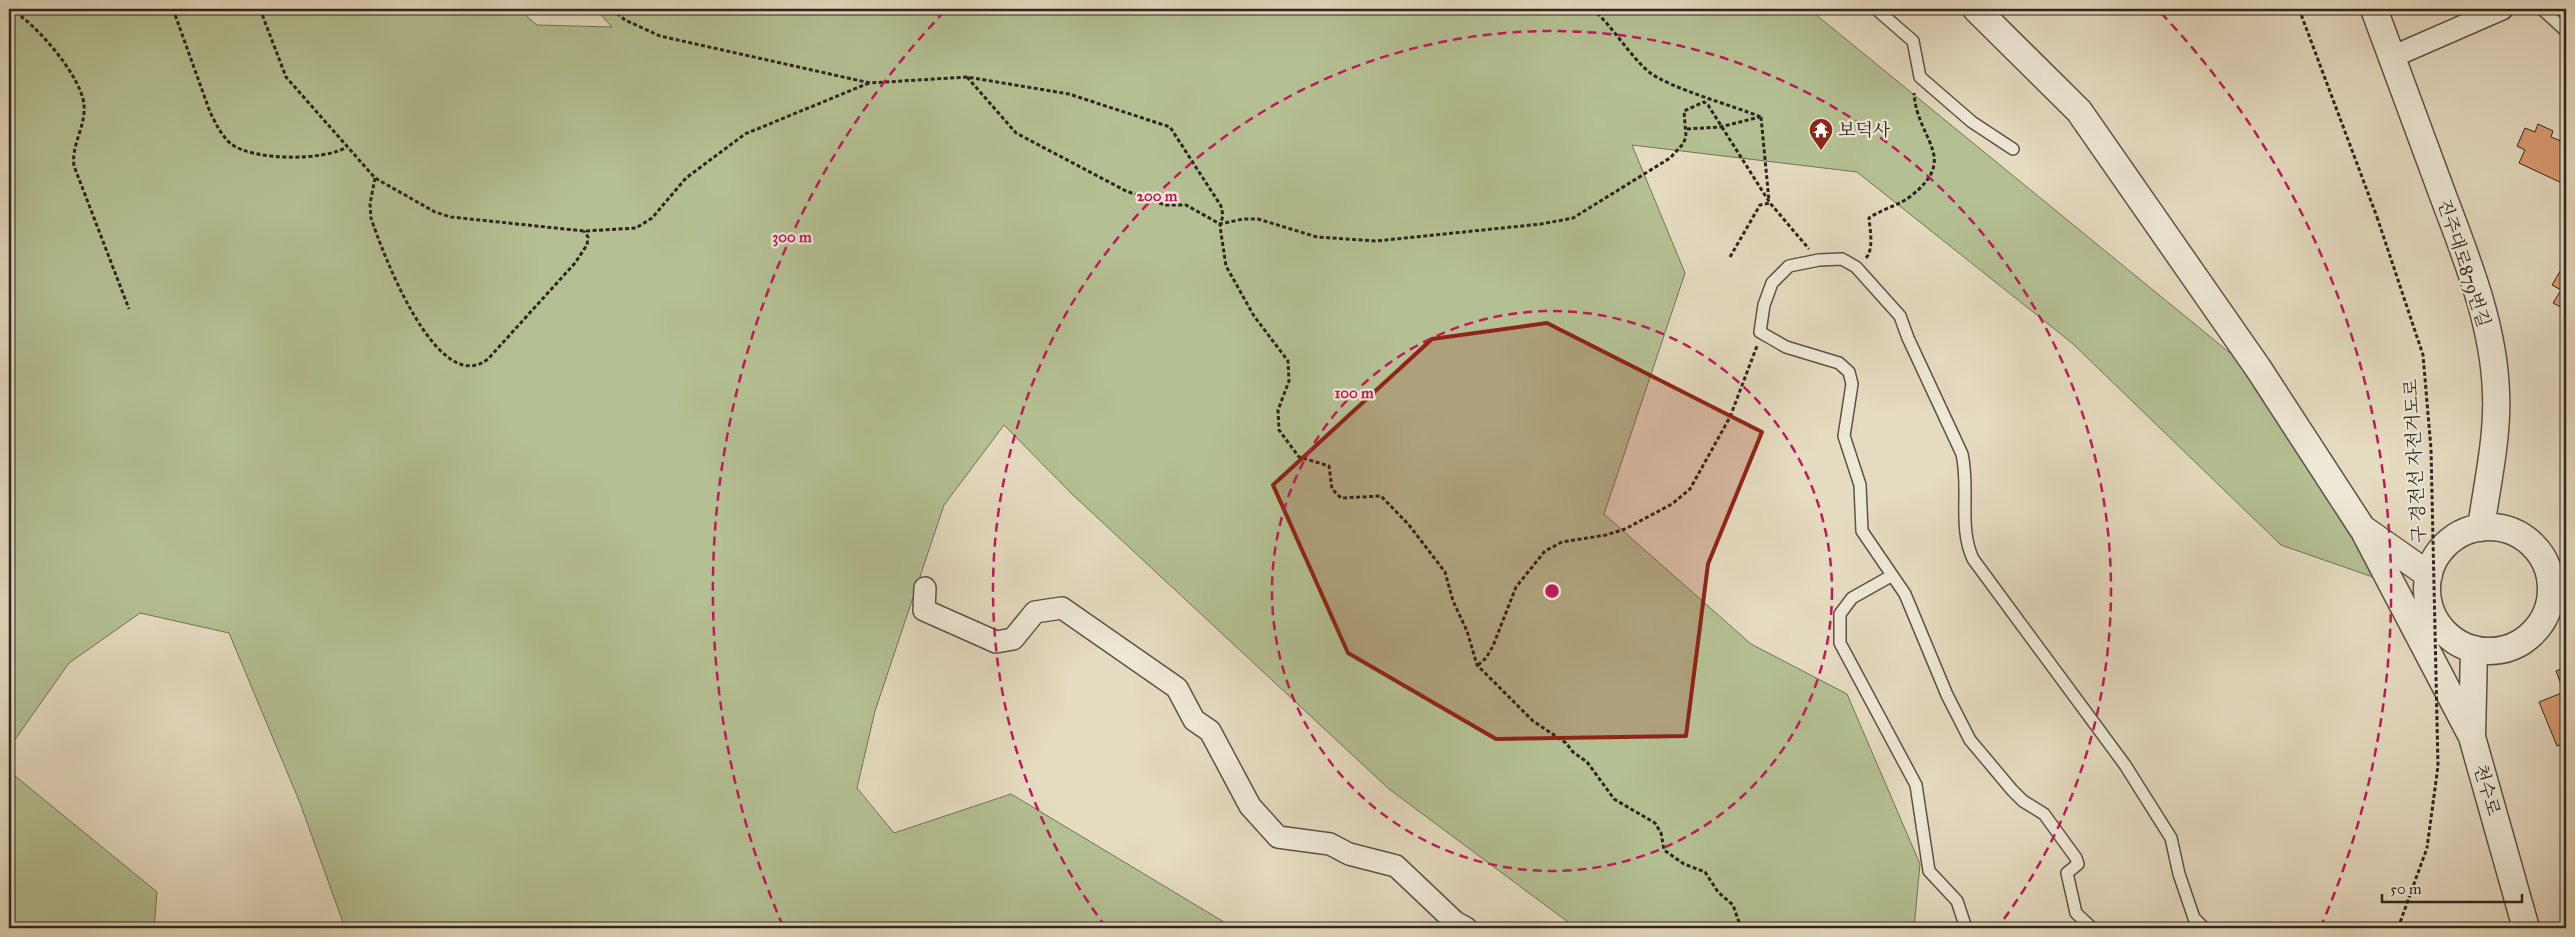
<svg xmlns="http://www.w3.org/2000/svg" width="2575" height="937" viewBox="0 0 2575 937" font-family="'IM FELL Great Primer','Noto Serif KR',serif">
<style>
.green{fill:#b4c093;stroke:#727258}
.building{fill:#db9b71;stroke:#2f251e}
.lines{fill:none;stroke-linecap:round;stroke-linejoin:round}
.service-casing{stroke:#5c5246;stroke-width:14}
.minor-casing{stroke:#5c5246;stroke-width:24}
.tertiary-casing{stroke:#5c5246;stroke-width:29}
.path{stroke:#2f251e;stroke-width:3;stroke-dasharray:4 2.5;stroke-linecap:butt}
.service{stroke:#eee8d6;stroke-width:11}
.minor{stroke:#eee8d6;stroke-width:21}
.tertiary{stroke:#eee8d6;stroke-width:26}
.path-bridge{stroke:#2f251e;stroke-width:3;stroke-dasharray:4 2.5;stroke-linecap:butt}
.marked{fill:#8f2418;fill-opacity:0.2;stroke:#8f2418;stroke-width:4;stroke-linejoin:round}
.ring{fill:none;stroke:#c2185b;stroke-width:2.5;stroke-dasharray:9 6}
.labels{text-anchor:middle;stroke-width:4.5;stroke-linejoin:round;paint-order:stroke}
.poi-label{font-size:18px;fill:#2f251e;stroke:#eee8d6;text-anchor:start}
.street-label{font-size:18px;fill:#2f251e;stroke:#eee8d6}
.centre{fill:#c2185b;stroke:#eee8d6;stroke-width:2.5}
.ring-label{font-size:15px;text-anchor:middle;font-weight:bold;fill:#c2185b;stroke:#eee8d6;stroke-width:4.5;stroke-linejoin:round;paint-order:stroke}
</style>
<rect width="100%" height="100%" fill="#e5dbc0"/>
<filter id="stains"><feTurbulence type="fractalNoise" baseFrequency=".004" numOctaves="4"/><feColorMatrix values="0 0 0 0 .2 0 0 0 0 .09 0 0 0 0 .02 0 0 0 .5 -.17"/></filter>
<radialGradient id="worn" r=".72"><stop offset=".6" stop-color="#630" stop-opacity="0"/><stop offset="1" stop-color="#630" stop-opacity=".3"/></radialGradient>
<!-- green -->
<path class="green" d="M9 9H518L537 25 612 27 595 9H1809L2246 366 2387 582 2281 545 2072 343 1857 172 1632 145 1685 273 1604 514 1751 644 1847 694 1920 864 1914 928H1576L1389 789 1072 494 1004 425 944 505 875 711 857 788 894 833 1011 794 1234 928H345L300 803 229 633 140 613 69 663 9 748Z
M9 771 157 892 154 928H9Z"/>
<!-- building -->
<path class="building" d="M2538 124 2553 131 2551 137 2566 143V185L2519 163 2525 150 2517 146 2525 128 2535 132Z
M2562 268 2566 270V310L2553 303 2561 290 2552 285Z
M2566 667V743L2557 746 2539 702 2564 692 2556 671Z"/>
<g class="lines">
<defs>
<path id="service" d="M1876 9 1913 41 1920 77 1972 122 2013 149
M2542 9 2566 31
M1891 576 1852 598 1840 614V643L1916 785 1929 871 1957 901 1966 928
M2092 928 2076 913 2067 873 2078 864 2076 858 2044 814 2023 801 2012 790 1970 740 1947 695 1905 594 1862 531 1860 485 1844 436 1852 384 1849 372 1839 363 1786 347 1760 332 1764 305 1772 283 1789 266 1819 260 1842 259 1856 267 1900 316 1908 338 1962 454C1970 488 1958 527 1973 559L2125 765 2171 838 2179 874 2194 918 2204 928"/>
<path id="minor" d="M2392 57 2502 9
M925 588 924 610 996 642 1013 639 1035 612 1062 608 1177 688 1194 720 1210 731 1250 806 1278 837 1330 844 1349 854 1396 866 1455 922 1466 928"/>
<path id="tertiary" d="M1976 9 2079 111 2258 368 2362 528 2429 575
M2374 9C2397 70 2419 132 2442 193 2466 257 2494 324 2496 393 2498 438 2487 484 2481 528
M2427 589a62 62 0 1 1 124 0a62 62 0 1 1-124 0Z
M2365 533 2470 733
M2474 649 2472 737 2526 928"/>
</defs>
<!-- service casing -->
<use href="#service" class="service-casing"/>
<!-- minor casing -->
<use href="#minor" class="minor-casing"/>
<!-- tertiary casing -->
<use href="#tertiary" class="tertiary-casing"/>
<!-- path -->
<path class="path" d="M10 9C35 22 82 77 84 105 86 126 71 145 74 166L129 309
M173 9 210 112C216 124 221 135 231 144 254 161 324 161 347 147
M260 9 286 77 375 178 435 212 451 217 584 231 636 228 652 218 686 178 745 134 869 83
M612 9 625 20 660 36 870 83 967 77 1069 94 1170 127 1221 206 1223 216 1220 224 1221 233 1226 266 1254 316 1288 361 1289 381 1278 410 1279 430 1299 457 1329 466 1332 489 1341 498 1381 496 1409 525 1445 572 1453 601 1467 631 1477 665 1533 721 1566 743 1573 752 1587 762 1614 799 1655 823 1661 833 1664 850 1684 864 1705 872 1718 892 1733 905 1741 928
M1592 9C1614 27 1627 53 1649 72 1669 88 1734 106 1761 117
M2299 9 2377 217
M967 77 1016 133 1126 191 1165 205H1186L1220 224 1243 219H1258L1317 237 1376 241 1541 224 1573 218 1670 158 1683 144 1686 137 1684 111 1704 102 1708 105 1770 203 1809 249
M1761 117 1769 201
M1687 129 1720 127 1760 117
M375 178 370 204 371 218C382 251 437 399 488 359L575 263 587 245 588 237 584 231
M1730 257 1760 205 1770 203
M1866 258C1874 249 1870 230 1869 218 1882 209 1898 206 1911 196 1960 157 1917 141 1914 93
M1478 665 1486 658 1493 646 1516 587 1545 551 1562 542 1606 535 1625 529 1672 504 1690 489 1730 417 1757 346
M2398 928 2427 848"/>
<!-- service -->
<use href="#service" class="service"/>
<!-- minor -->
<use href="#minor" class="minor"/>
<!-- tertiary -->
<use href="#tertiary" class="tertiary"/>
<!-- path-bridge -->
<path class="path-bridge" d="M2377 217 2423 355 2431 449 2438 766 2427 848"/>
</g>
<!-- marked area -->
<path class="marked" d="M1547 323 1762 432 1708 564 1686 736 1496 739 1348 653 1273 485 1432 339Z"/>
<!-- distance rings -->
<g class="ring">
<circle cx="1552" cy="591" r="280"/>
<path d="M1106 927A559 559 0 1 1 1998 927"/>
<path d="M783 926A839 839 0 0 1 943 13M2161 13A839 839 0 0 1 2321 926"/>
</g>
<!-- icons -->
<defs>
<symbol id="temple-pin" viewBox="-11 -11 22 30"><path d="M0 17L-7.5 6A9.5 9.5 0 1 1 7.5 6Z" fill="#8f2418" stroke="#eee8d6"/><path d="M0-6L5-2H3V0L6.5 2.5H4V6H1.5V3h-3V6H-4V2.5H-6.5L-3 0V-2H-5Z" fill="#fff"/></symbol>
</defs>
<g fill-rule="evenodd">
<use href="#temple-pin" x="1807" y="116" width="28" height="38"/>
</g>
<g class="labels">
<!-- poi labels -->
<g class="poi-label">
<text x="1838" y="136">보덕사</text>
</g>
<!-- street labels -->
<g class="street-label">
<text transform="translate(2464 263) rotate(72)" y="6">진주대로879번길</text>
<text transform="translate(2415 461) rotate(-93)" y="6">구 경전선 자전거도로</text>
<text transform="translate(2487 790) rotate(74)" y="6">천수로</text>
</g>
</g>
<circle cx="1552" cy="591" r="8" class="centre"/>
<g class="ring-label">
<text x="1157" y="201">200 m</text>
<text x="792" y="242">300 m</text>
<text x="1354" y="398">100 m</text>
</g>
<!-- margin -->
<rect width="2575" height="937" fill="none" stroke="#e5dbc0" stroke-width="30"/>
<rect x="10" y="10" width="2555" height="917" fill="none" stroke="#2f251e" stroke-width="2.5"/>
<rect x="15" y="15" width="2545" height="907" fill="none" stroke="#2f251e"/>
<!-- scale -->
<path d="M2382 894v8h140v-8" fill="none" stroke="#2f251e" stroke-width="2.5"/>
<text x="2390" y="894" font-size="15" fill="#2f251e" stroke="#eee8d6" stroke-width="4" paint-order="stroke">50 m</text>
<rect width="100%" height="100%" filter="url(#stains)"/>
<rect width="100%" height="100%" fill="url(#worn)"/>
</svg>
